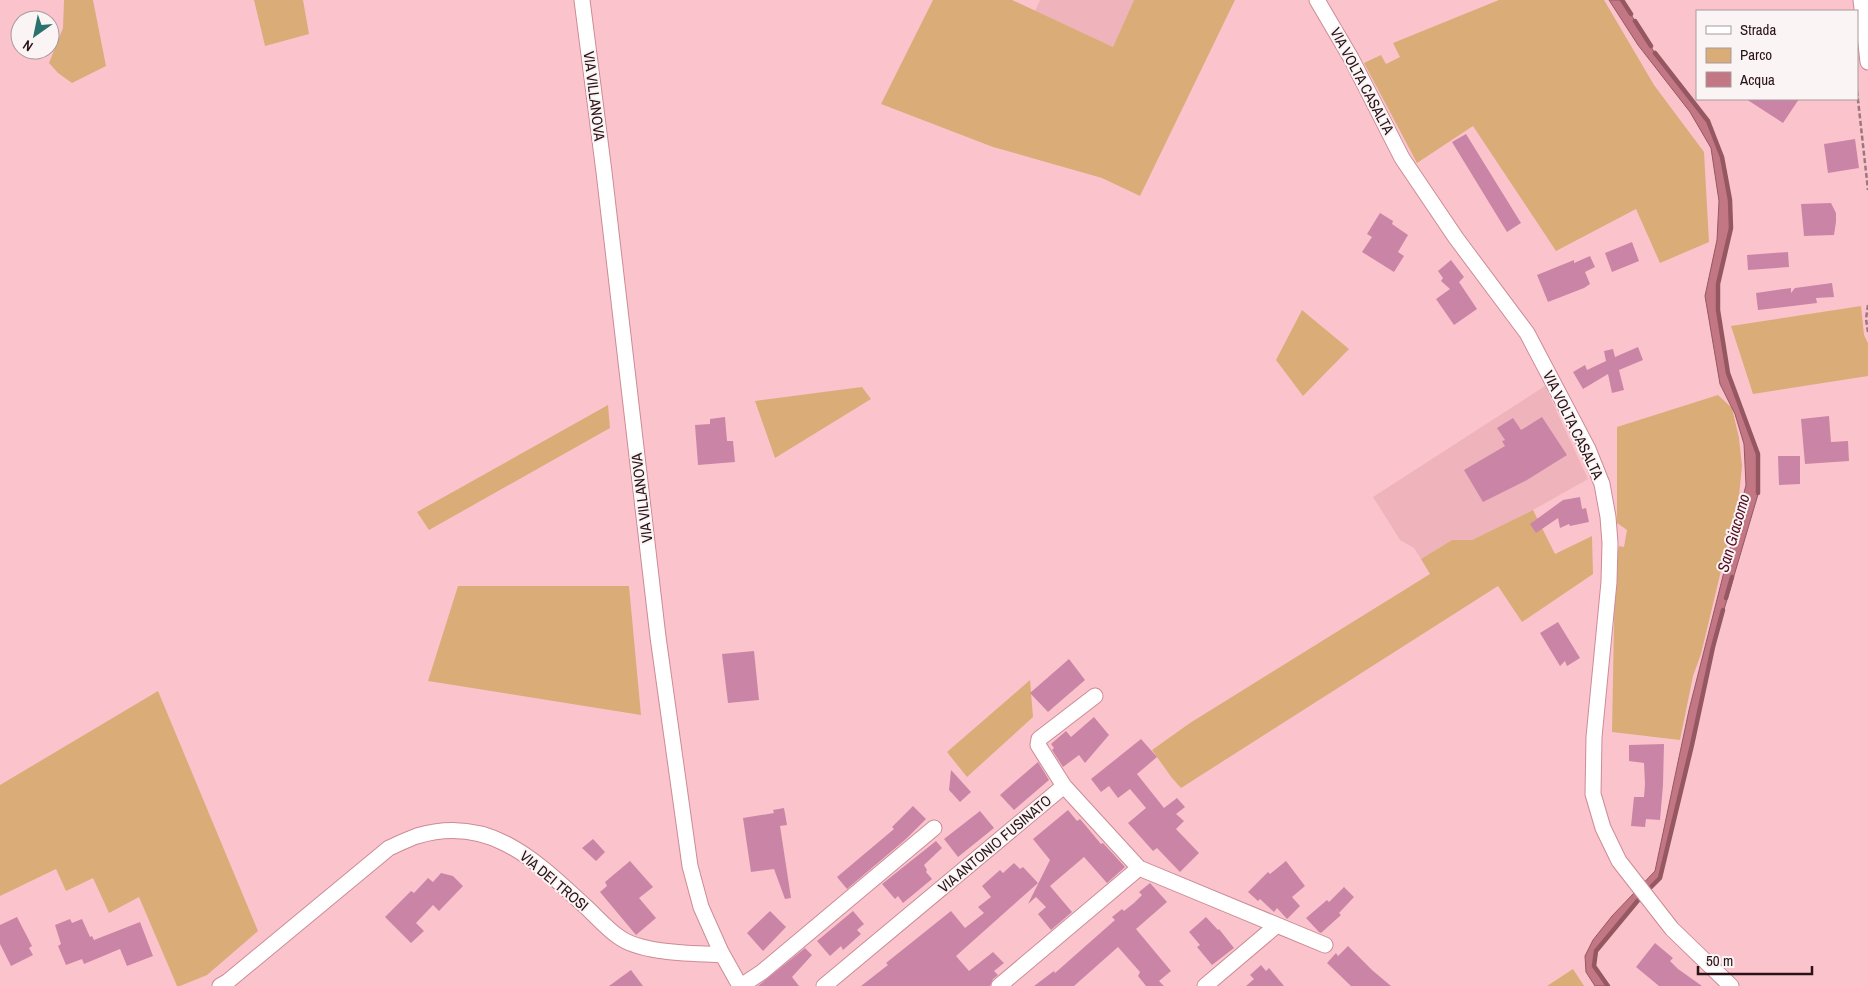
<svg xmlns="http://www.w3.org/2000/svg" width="1868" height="986" viewBox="0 0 1868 986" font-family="'Archivo Narrow',sans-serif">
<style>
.built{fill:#efb3bc}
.green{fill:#daac78}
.water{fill:#c37683;stroke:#955863}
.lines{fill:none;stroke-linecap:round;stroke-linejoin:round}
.stream{stroke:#955863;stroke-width:4.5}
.building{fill:#ca84a6}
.minor-casing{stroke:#cc8b96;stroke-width:17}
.path{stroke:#9f767d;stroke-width:2.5;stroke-dasharray:5 2.5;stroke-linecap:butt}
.minor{stroke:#fff;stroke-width:15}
.labels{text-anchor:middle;stroke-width:4;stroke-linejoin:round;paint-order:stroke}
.street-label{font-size:15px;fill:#2a1217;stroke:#fbf4f4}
.water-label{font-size:16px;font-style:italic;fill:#540e23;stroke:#fbf4f4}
</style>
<rect width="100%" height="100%" fill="#fbc4cc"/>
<!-- built -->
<path class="built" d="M1040 0H1134L1113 47 1035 11Z
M1545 386 1588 479 1533 510 1472 540H1452L1421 559 1414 548 1400 540 1373 497Z"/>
<!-- green -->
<path class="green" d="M64 0H93L106 66 72 83 58 73 49 63 63 28Z
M254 0H303L309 34 265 46Z
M933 0H1012L1113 47 1134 0H1235L1140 196 1102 178 993 147 881 104Z
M1499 0H1604L1654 85 1704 152 1709 242 1660 263 1636 209 1556 251 1473 126 1417 163 1364 63 1381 55 1386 64 1400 57 1393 43Z
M1861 306 1864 335 1868 343V376L1753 394 1731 326Z
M1302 310 1349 349 1303 396 1276 360Z
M862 387 871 399 775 458 755 401Z
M1718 395 1732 408 1739 438 1742 466 1739 496 1701 654 1693 676 1680 740 1612 732 1615 570 1619 546 1624 547 1627 530 1617 523V427Z
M608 405 610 428 429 530 417 512Z
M1533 510 1555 554 1592 536 1593 574 1522 622 1498 586 1181 788 1172 778 1152 750 1190 723 1430 574 1421 559 1452 540H1472Z
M458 586H629L641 715 428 681Z
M1030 680 1033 717 967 777 947 752Z
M158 691 258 931 207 975 180 986H177L139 897 109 913 93 878 66 891 56 869 0 896V785Z
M1573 969 1584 986H1547Z"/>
<!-- water -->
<path class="water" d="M1609 0H1622L1661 63 1708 121 1722 157 1730 200 1731 228 1718 284V310L1728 373 1758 454 1759 491 1713 647 1692 745 1660 878 1639 899 1596 951 1594 966 1608 986H1595L1586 972 1585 956 1593 940 1612 916 1655 871 1689 710 1746 485 1744 444 1735 414 1720 384 1705 296 1717 240 1719 201 1711 148 1690 112 1638 45Z"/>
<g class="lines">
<!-- stream -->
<path class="stream" d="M1622 0 1631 14
M1635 21 1651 46
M1655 53 1708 121 1722 157 1730 200 1731 228 1718 284V310L1728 373 1758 454V493
M1726 598 1732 577
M1646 892 1660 878 1692 745 1713 647 1723 610
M1608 986 1594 966 1596 951 1640 898"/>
</g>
<!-- building -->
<path class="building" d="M1746 99H1799L1783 123Z
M1466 134 1521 223 1507 232 1452 142Z
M1855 139 1859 168 1828 173 1824 144Z
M1831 203 1836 213V222L1834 235 1804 236 1801 204Z
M1380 213 1393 221 1392 224 1408 235 1398 252 1404 256 1394 272 1362 252 1372 237 1367 234Z
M1632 242 1639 261 1612 272 1605 253Z
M1788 252 1789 267 1748 270 1747 255Z
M1590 256 1595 267 1585 272 1590 284 1584 288 1548 302 1537 275 1574 260V263Z
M1451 260 1464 277 1459 282 1477 309 1454 325 1436 299 1450 289 1441 281 1443 278 1438 271Z
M1832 283 1834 297 1816 298 1817 303 1758 310 1756 293 1791 288V293L1795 288Z
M1638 347 1643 360 1619 370 1624 390 1612 393 1608 374 1583 389 1573 372 1585 365 1587 370 1606 361 1604 351 1613 349 1615 357Z
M1829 416 1831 442 1848 441 1849 461 1805 464 1801 419Z
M725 417 727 441H733L735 462 698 465 695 425 710 424V419Z
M1542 417 1567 455 1527 480 1483 502 1464 470 1505 446 1502 441 1505 440 1497 428 1513 418 1521 430Z
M1778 456H1800V484L1779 485Z
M1580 497 1582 509 1586 508 1589 522 1570 526 1569 524 1560 528 1558 518 1536 533 1530 524 1563 500Z
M1558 622 1580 658 1567 666 1565 661 1560 666 1540 633Z
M754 651 759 700 728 703 722 654Z
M1069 659 1085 680 1048 712 1030 693Z
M1094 717 1109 735 1085 763 1079 755 1063 767 1052 750 1054 748 1051 744 1066 731 1071 737Z
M1141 739 1157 757 1137 774 1164 808 1177 798 1185 807 1176 814 1184 821 1176 829 1199 853 1180 872 1157 848 1153 851 1128 823 1146 808 1130 789 1118 798 1109 786 1101 792 1091 779Z
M1664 744 1663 785 1660 820 1646 819 1645 827 1631 826 1634 797H1644L1645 784 1644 763 1629 761V745Z
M1038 762 1049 780 1014 810 1000 795Z
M951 770 971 792 960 802 949 790Z
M913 806 926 819 906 839 847 889 837 877 894 829 892 827Z
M784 808 787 825 780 826 791 898 785 899 774 869 751 872 743 818 774 813 773 810Z
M1068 810 1077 821 1080 819 1101 844 1103 843 1125 867 1107 883 1084 857 1050 886 1072 912 1051 930 1038 914 1046 907 1036 897 1028 904 1050 860 1033 839Z
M980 811 994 828 958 857 944 839Z
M593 839 605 852 596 861 582 848Z
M936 841 942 848 924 865 927 870 926 872 932 879 903 903 898 896 895 899 882 884Z
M630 861 653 887 639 898 656 918 636 935 600 892 607 886 605 882Z
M1286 861 1305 886 1292 897 1300 906 1287 919 1277 908 1274 912 1260 899 1258 901 1248 892 1268 872 1270 874Z
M1014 863 1020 869 1023 867 1038 883 956 956 969 971 993 952 1004 963 994 971 998 975 993 979 990 986H861L888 965 886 963 951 911 965 928 984 913 978 907 991 897 982 886 1000 870 1003 873Z
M441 873 453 876 463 886 439 911 433 905 416 923 424 931 411 943 385 917 411 891 414 893 428 878 433 882Z
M1150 883 1167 902 1136 929 1171 971 1159 981 1164 986H1146L1138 976 1140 972 1118 947 1074 986H1034L1054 971 1055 973 1115 920 1112 917 1122 909 1124 911 1134 903 1142 895 1139 892Z
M1344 887 1354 897 1339 913 1341 915 1321 933 1319 932 1306 918 1327 900 1329 902Z
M770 911 786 927 763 951 747 933Z
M853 911 864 924 857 930 861 934 843 950 841 946 830 956 817 941Z
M17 917 32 946 29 948 33 955 11 966 0 944V925Z
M1206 917 1218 930 1219 929 1234 948 1212 965 1197 947 1200 945 1189 932Z
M70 919 72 923 82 919 90 937 92 936 94 940 140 922 153 956 127 966 120 949 84 964 82 959 66 965 58 946 61 944 55 925Z
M1655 943 1673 958 1670 961 1678 969 1702 986H1659L1636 967Z
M1348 946 1372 970 1391 986H1351L1327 963 1336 953 1338 956Z
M805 948 812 955 792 977 799 986H758Z
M1261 965 1266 971 1269 968 1284 986H1246L1254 979 1250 975Z
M631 970 643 986H609Z"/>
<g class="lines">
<defs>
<path id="minor" d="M582 0 604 172 658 637 690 866 701 907 721 952 740 986
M1317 0 1351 58 1402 158 1456 238 1527 333 1588 449 1602 484 1608 517 1610 543 1609 582 1594 737 1593 794 1603 828 1619 861 1672 929 1731 986
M1861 0 1868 62
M1064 786 1038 745 1039 739 1095 696
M220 986 227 982 389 848C398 844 408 839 417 836 490 814 536 861 585 906 596 916 607 929 619 937 642 954 694 953 722 955
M741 986 762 972 934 828
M824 986 1064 786 1139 868 1325 945
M999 986 1139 868
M1205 986 1277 925"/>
</defs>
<!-- minor casing -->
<use href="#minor" class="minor-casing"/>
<!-- path -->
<path class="path" d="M1857 91 1868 190
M1868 305 1866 319 1868 332"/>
<!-- minor -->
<use href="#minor" class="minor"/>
</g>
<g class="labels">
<!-- street labels -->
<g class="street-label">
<text transform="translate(1362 81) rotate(62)" y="5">VIA VOLTA CASALTA</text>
<text transform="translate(594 96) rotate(83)" y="5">VIA VILLANOVA</text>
<text transform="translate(1573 425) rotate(64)" y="5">VIA VOLTA CASALTA</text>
<text transform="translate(642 498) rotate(-97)" y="5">VIA VILLANOVA</text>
<text transform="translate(995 844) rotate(-40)" y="5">VIA ANTONIO FUSINATO</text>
<text transform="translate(554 881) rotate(40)" y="5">VIA DEI TROSI</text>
</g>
<!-- water labels -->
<g class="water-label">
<text transform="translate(1733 533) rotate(-74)" y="6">San Giacomo</text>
</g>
</g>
<!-- legend -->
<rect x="1696" y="10" width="162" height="90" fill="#fbf4f4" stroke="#a79a9c"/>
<rect x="1706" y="26" width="25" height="8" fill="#ffffff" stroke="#a79a9c"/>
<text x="1740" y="35" font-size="15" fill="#2a1217">Strada</text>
<rect x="1706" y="48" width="25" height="15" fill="#daac78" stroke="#a79a9c"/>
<text x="1740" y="60" font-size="15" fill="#2a1217">Parco</text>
<rect x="1706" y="72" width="25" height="15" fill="#c37683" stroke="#a79a9c"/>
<text x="1740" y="85" font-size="15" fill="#2a1217">Acqua</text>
<!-- north arrow -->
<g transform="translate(35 35) rotate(213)"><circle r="24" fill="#fbf4f4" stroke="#a79a9c"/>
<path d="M0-4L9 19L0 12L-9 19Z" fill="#29726d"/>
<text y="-8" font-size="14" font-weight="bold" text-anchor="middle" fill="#2a1217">N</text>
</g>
<!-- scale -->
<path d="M1698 966v8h114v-8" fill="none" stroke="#2a1217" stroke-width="2.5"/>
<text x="1706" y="966" font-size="15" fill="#2a1217" stroke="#fbf4f4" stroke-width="4" paint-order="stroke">50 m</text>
</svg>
